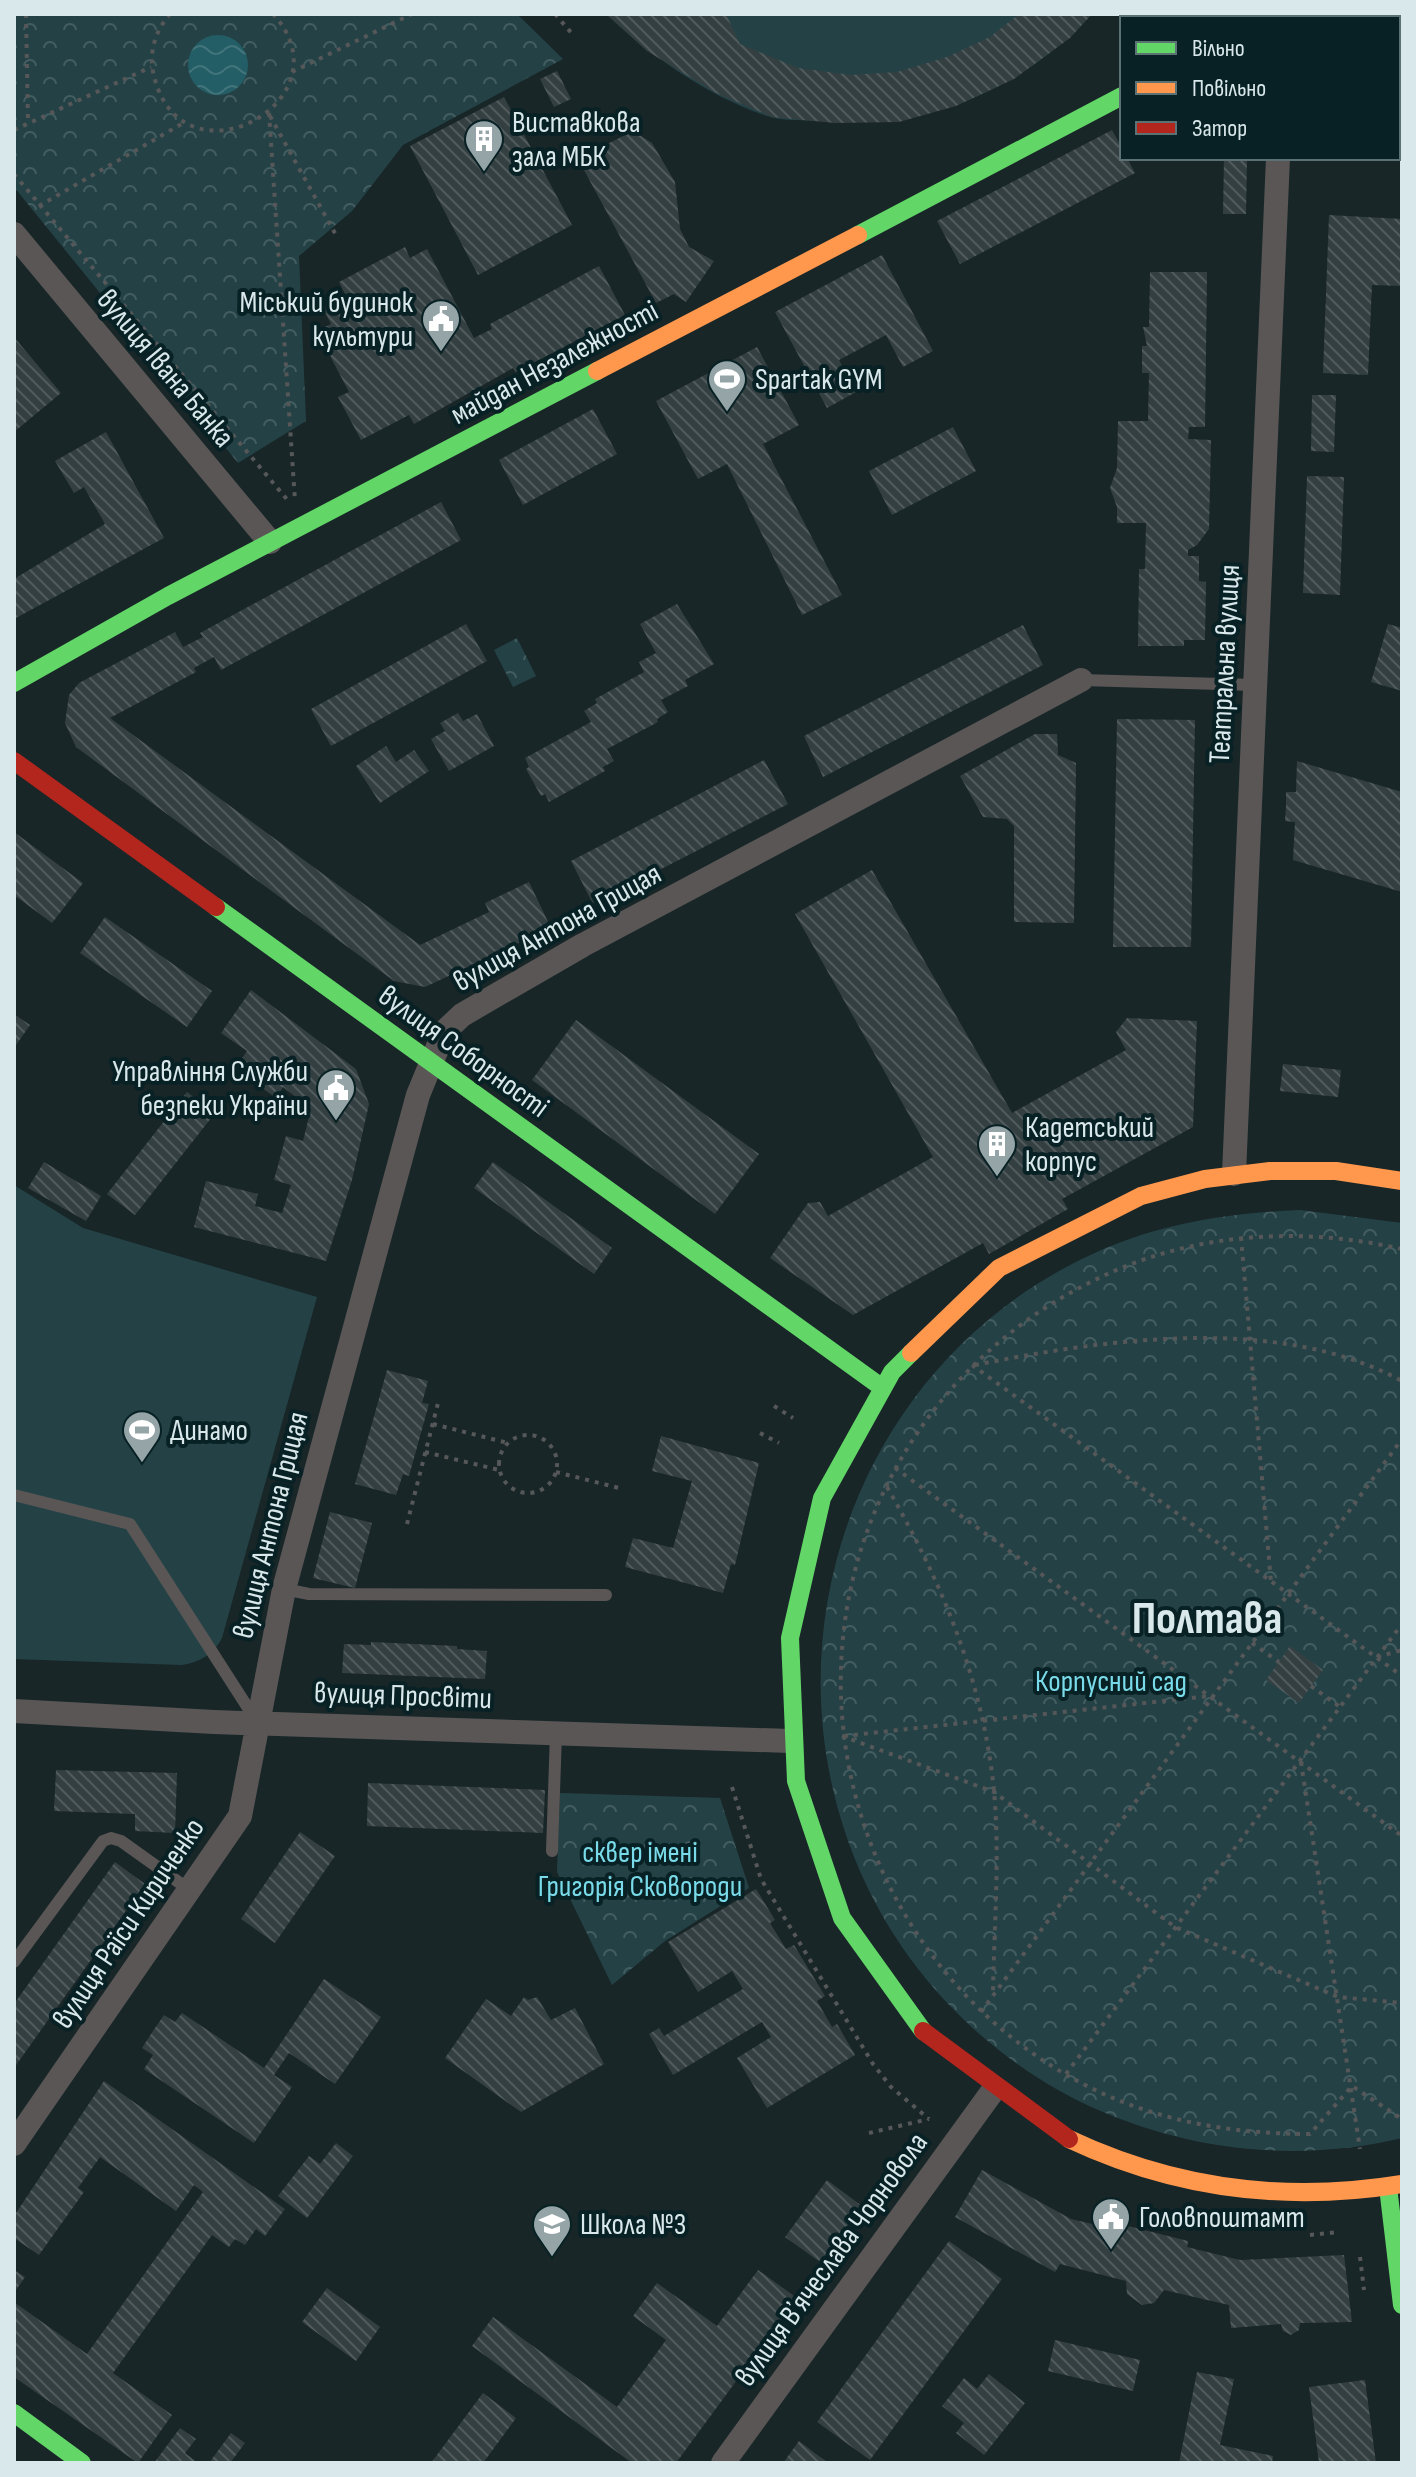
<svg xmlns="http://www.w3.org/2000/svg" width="1416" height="2477" viewBox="0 0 1416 2477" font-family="'Sofia Sans Condensed',sans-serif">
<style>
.green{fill:#244246}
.park{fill:url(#park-crowns)}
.water{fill:url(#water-waves)}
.building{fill:url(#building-back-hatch)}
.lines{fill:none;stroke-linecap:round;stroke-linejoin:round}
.path{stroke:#565758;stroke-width:4;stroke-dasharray:4 6;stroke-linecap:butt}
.lane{stroke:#5a5655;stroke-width:12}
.street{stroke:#5a5655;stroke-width:24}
.fast{stroke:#63d668;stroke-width:18}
.slow{stroke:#ff974d;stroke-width:18}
.jam{stroke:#b3261e;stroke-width:18}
.labels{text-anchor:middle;stroke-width:8;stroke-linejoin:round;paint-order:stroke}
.poi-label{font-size:30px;fill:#d9e8ea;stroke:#082125;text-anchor:start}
.street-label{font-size:30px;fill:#d9e8ea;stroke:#082125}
.park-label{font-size:30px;fill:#79dbe9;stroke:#082125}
.town-label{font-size:46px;font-weight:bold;fill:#d9e8ea;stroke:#082125}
</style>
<defs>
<pattern id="park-crowns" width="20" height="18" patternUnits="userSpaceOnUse" patternTransform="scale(2)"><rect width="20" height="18" fill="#244246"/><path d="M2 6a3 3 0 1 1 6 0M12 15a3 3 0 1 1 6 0" fill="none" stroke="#435d61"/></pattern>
<pattern id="water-waves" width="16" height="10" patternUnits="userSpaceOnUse" patternTransform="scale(2)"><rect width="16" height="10" fill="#235d65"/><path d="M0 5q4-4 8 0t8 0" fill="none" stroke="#42747b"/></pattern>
<pattern id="building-back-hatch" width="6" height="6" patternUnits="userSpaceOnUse" patternTransform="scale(2)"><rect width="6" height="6" fill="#343f41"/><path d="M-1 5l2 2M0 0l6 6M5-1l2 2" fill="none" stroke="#515b5d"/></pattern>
</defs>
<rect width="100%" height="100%" fill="#182628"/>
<!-- green -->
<path class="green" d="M606 14H1092C1019 92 926 130 819 121 804 120 785 121 770 117 708 97 653 57 606 14Z
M14 1185 83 1228 317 1297 222 1638C214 1654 199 1663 181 1665L14 1659Z"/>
<!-- park -->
<path class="park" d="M14 14H517L563 59 403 145 352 211 299 256 306 421 238 463 14 187Z
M517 638 536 676 513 687 494 650Z
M1300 1210 1402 1223V2138C1302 2162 1197 2152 1103 2112 1007 2071 925 1996 876 1904 749 1665 848 1363 1097 1252 1162 1223 1229 1213 1300 1210Z
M560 1793 720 1798 749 1888 665 1941 612 1985 557 1872Z"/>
<!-- water -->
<path class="water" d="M188 65a30 30 0 1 1 60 0a30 30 0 1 1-60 0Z"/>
<!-- building -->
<path class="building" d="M606 14H726L740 44 798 68 851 75 897 72 947 57 990 37 1019 14H1092L1070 38 1014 79 956 106 899 122 835 123 772 117 716 93 647 51Z
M1398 52H1402V117H1398Z
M557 71 571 99 554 107 540 79Z
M504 97 572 225 478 275 410 146Z
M1112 130 1122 148V158H1127L1135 173 960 264 937 221Z
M633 131 652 143 675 182 680 229 689 247 714 261 686 302 674 294 656 303 578 159Z
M1224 158H1247L1246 214H1223Z
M1329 215 1402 219V286L1372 285 1368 375 1323 373Z
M405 247 410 258 427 249 474 338 492 329 490 324 599 266 625 315 516 372 513 368 414 424 409 415 361 440 338 397 349 392 317 331 331 324 323 308 346 296 339 282Z
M882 255 933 351 903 367 886 335 839 360 856 392 827 408 775 312Z
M1150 272H1207L1205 427H1189L1188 439 1211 440 1209 529 1197 545 1188 550V556H1199V581L1206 582 1205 640H1184V646H1138L1139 569H1145L1146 523H1117V507L1110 488 1117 468 1118 421H1148L1149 373H1142V346H1147L1143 327H1149Z
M14 337 61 393 14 432Z
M757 347 799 425 763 444 842 595 802 615 727 464 698 479 656 401Z
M1312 395H1336L1334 452 1311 451Z
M593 409 617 454 523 505 499 460Z
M953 427 976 471 892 515 869 471Z
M106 432 164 538 14 619V579L105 524 84 487 74 493 55 461Z
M1307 476 1344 477 1340 595 1303 593Z
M441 502 461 540 221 670 214 657 194 668 196 672 110 718 420 945 489 912 485 903 529 882 551 928 425 987 394 981 258 881 76 747 65 723 69 695 79 683 175 632 183 647 203 637 200 633Z
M677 604 714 664 685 680 688 686 661 700 668 712 657 719 658 722 607 749 614 761 603 767 605 771 549 802 545 794 541 796 526 769 529 767 525 758 591 722 584 711 597 703 595 699 644 672 639 662 656 653 640 624Z
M466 624 487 661 331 746 311 709Z
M1388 624 1402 628V691L1371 682Z
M1023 625 1043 665 823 777 804 736Z
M458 713 463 721 477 714 494 746 449 771 431 739 445 731 440 723Z
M1117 719 1195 720 1191 947H1113Z
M1035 734H1057L1058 755 1076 763 1074 923 1014 922V826L1007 819 983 817 960 776Z
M386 746 396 762 414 750 429 771 380 803 356 766Z
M764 760 788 804 593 904 571 861Z
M1297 761 1402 792V892L1293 860 1295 822 1285 821 1286 806V792H1296Z
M14 832 83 883 52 923 14 895Z
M872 870 1012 1113 1126 1050 1116 1032 1127 1018 1197 1021 1193 1127 1062 1199 1068 1209 989 1254 983 1243 853 1315 770 1258 808 1203 820 1202 828 1216 933 1157 795 914Z
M105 917 212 991 187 1027 80 953Z
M251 990 356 1069 369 1104 352 1180 326 1261 194 1227 206 1181 258 1194 255 1206 282 1213 291 1185 274 1180 286 1136 303 1141 311 1109 283 1087 276 1098 235 1068 247 1051 221 1033Z
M14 1014 30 1025 14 1048Z
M576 1020 759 1154 715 1214 532 1080Z
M1283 1064 1341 1070 1338 1097 1280 1091Z
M187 1092 215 1113 135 1215 107 1194Z
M44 1162 101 1196 86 1221 28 1188Z
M493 1162 612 1248 594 1274 474 1188Z
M387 1370 428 1381 422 1403 429 1404 409 1476 403 1474 396 1495 355 1484Z
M661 1436 759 1463 735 1565 731 1564 723 1593 625 1567 633 1538 673 1548 692 1481 652 1471Z
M330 1512 372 1523 355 1588 313 1578Z
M371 1642 457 1646V1649L487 1651 485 1679 342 1673 344 1644 371 1645Z
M1290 1646 1323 1670 1299 1703 1266 1680Z
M56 1770 177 1773 175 1833 135 1831V1814L54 1811Z
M368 1783 545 1790 543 1833 367 1826Z
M300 1832 335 1856 275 1943 241 1919Z
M115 1862 145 1884 14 2068V2004Z
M756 1889 775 1920 770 1923 786 1949 794 1945 825 1996 817 2001 832 2027 837 2024 855 2055 767 2108 737 2058 771 2037 762 2022 673 2075 649 2034 659 2028 664 2036 743 1989 732 1971 698 1992 668 1942Z
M324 1979 381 2017 335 2084 289 2053 274 2075 292 2087 254 2143 144 2069 153 2055 142 2048 153 2031 164 2015 175 2022 182 2013 264 2068Z
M524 1997 528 2000 537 1997 551 2020 575 2008 604 2064 521 2112 445 2058 486 1999 511 2016Z
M104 2081 285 2209 265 2236 256 2229 245 2245 235 2239 229 2247 212 2235 113 2373 172 2415 138 2463 14 2377V2302L87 2354 203 2192 194 2185 176 2211 100 2157 78 2188 84 2192 39 2255 14 2238V2216Z
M336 2143 353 2156 307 2218 278 2196 309 2156 320 2164Z
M982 2170 1071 2219 1126 2232 1128 2226 1188 2241 1187 2247 1240 2260 1344 2255 1352 2322 1300 2323 1299 2330 1291 2335 1283 2331 1281 2324 1231 2328 1229 2305 1164 2290 1154 2303 1142 2305 1127 2294 1126 2281 1060 2264 1055 2272 955 2217Z
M827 2180 862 2206 820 2262 785 2237Z
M949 2241 1002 2279 870 2460 817 2422Z
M14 2270 25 2277 14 2293Z
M758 2270 797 2298 676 2463H632L472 2346 493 2317 617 2407 666 2340 633 2316 657 2283 717 2326Z
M327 2288 380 2327 356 2361 302 2322Z
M1055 2340 1140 2360 1133 2391 1048 2371Z
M1197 2372 1234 2379 1220 2445 1273 2456 1272 2463H1179Z
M989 2374 1025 2403 984 2455 956 2433 964 2423 942 2406 964 2378 977 2389Z
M1365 2380 1376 2463H1319L1309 2387Z
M483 2393 516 2418 483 2463H431Z
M180 2428 196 2439 185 2453 198 2463H154Z
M231 2433 245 2443 230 2463H209Z
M799 2441 816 2454 829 2463H783Z"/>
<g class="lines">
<!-- path -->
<path class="path" d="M26 14 28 123
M170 14C155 31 148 54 154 76 182 192 352 100 273 14
M555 14 574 36
M292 72 412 14
M269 113 295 501
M270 116 336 235
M14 130 151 67
M14 174 290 503
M39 206 185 122
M1241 1237 1271 1582
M1402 1249C1295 1225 1183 1233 1085 1285 985 1336 907 1423 868 1529 790 1740 885 1982 1085 2085 1155 2121 1232 2134 1310 2134L1352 2086 1402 2119
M972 1365 1402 1676
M975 1365C1106 1339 1279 1314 1402 1381
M774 1406 793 1418
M433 1424 508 1443
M760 1433 779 1443
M499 1464a29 29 0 1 1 58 0a29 29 0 1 1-58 0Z
M425 1452 499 1470
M895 1468 1402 1836
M556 1472 623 1489
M887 1487C942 1582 983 1681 994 1791 1000 1856 994 1928 993 1993
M407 1524 438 1403
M1252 1643 1279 1662
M1377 1657 1402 1650
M1311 1686 1340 1707
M842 1736 994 1792 1175 1927 1338 1997 1402 2003
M844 1736 1209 1696
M1301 1762 1360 2149
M732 1787 761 1879 873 2064 891 2087 929 2119
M981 2012 1402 1439
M1066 2074 1402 1624
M869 2133 929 2119
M1310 2235 1339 2232
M1360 2257 1364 2290"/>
<!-- lane -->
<path class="lane" d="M1081 680 1255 685
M14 1495 130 1524 257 1722
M284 1589 309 1594 606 1595
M552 1851 556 1733
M14 1962 103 1841 111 1838 121 1841 191 1891"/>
<!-- street -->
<path class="street" d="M14 234 270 542
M1234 1174 1278 158
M14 1711 214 1722 790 1741
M14 2144 240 1816 284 1589 418 1095 444 1032 462 1015 583 945 1081 680
M723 2463 992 2092"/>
<!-- fast -->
<path class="fast" d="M1278 18 1286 14
M858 235 1122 96
M14 683 168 596 597 371
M216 907 880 1386
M911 1353 892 1372 822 1498 790 1638 796 1781 842 1918 923 2031
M1388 2187 1402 2305
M14 2413 82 2463"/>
<!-- slow -->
<path class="slow" d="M597 371 858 235
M911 1353 999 1268 1141 1196 1205 1179 1270 1171H1336L1402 1181
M1069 2139C1175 2189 1286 2203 1402 2184"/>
<!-- jam -->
<path class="jam" d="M14 761 216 907
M923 2031 1069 2139"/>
</g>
<!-- icons -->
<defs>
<symbol id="building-pin" viewBox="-11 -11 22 30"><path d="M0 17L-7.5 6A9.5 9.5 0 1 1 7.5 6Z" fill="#95a4a6" stroke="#082125"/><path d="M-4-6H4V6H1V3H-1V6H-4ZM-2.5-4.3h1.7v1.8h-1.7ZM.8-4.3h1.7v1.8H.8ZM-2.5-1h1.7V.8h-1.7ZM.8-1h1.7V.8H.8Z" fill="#fff"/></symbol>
<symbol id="civic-pin" viewBox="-11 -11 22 30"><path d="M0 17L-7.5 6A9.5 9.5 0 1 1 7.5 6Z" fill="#95a4a6" stroke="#082125"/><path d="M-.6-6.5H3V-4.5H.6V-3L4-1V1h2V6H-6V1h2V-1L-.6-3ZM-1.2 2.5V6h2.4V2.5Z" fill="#fff"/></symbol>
<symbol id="stadium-pin" viewBox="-11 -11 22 30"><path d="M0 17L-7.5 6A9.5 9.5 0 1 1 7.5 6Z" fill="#95a4a6" stroke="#082125"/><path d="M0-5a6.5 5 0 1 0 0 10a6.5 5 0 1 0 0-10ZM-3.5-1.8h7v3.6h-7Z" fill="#fff"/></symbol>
<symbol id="school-pin" viewBox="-11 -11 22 30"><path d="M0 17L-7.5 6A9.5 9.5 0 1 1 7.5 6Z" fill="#95a4a6" stroke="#082125"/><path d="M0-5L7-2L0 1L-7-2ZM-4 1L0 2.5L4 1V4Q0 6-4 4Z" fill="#fff"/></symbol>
</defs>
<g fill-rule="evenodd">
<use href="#building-pin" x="462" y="117" width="44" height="60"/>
<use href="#civic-pin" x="419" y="297" width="44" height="60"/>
<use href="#stadium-pin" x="705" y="357" width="44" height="60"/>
<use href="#civic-pin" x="314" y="1066" width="44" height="60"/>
<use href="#building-pin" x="975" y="1122" width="44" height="60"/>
<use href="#stadium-pin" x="120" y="1408" width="44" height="60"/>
<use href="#civic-pin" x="1089" y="2195" width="44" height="60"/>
<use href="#school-pin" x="530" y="2202" width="44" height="60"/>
</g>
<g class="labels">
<!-- poi labels -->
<g class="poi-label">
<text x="512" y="132">Виставкова<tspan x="512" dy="34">зала МБК</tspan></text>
<text x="413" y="312" text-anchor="end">Міський будинок<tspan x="413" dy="34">культури</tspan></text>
<text x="755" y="389">Spartak GYM</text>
<text x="308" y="1081" text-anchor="end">Управління Служби<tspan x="308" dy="34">безпеки України</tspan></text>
<text x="1025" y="1137">Кадетський<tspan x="1025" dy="34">корпус</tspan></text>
<text x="170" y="1440">Динамо</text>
<text x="1139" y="2227">Головпоштамт</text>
<text x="580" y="2234">Школа №3</text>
</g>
<!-- street labels -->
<g class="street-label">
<text transform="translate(554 362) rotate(-28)" y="10">майдан Незалежності</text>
<text transform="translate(166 368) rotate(50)" y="10">вулиця Івана Банка</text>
<text transform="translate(1224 664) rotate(-87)" y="10">Театральна вулиця</text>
<text transform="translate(557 927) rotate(-29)" y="10">вулиця Антона Грицая</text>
<text transform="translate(464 1051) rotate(36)" y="10">вулиця Соборності</text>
<text transform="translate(270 1525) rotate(-76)" y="10">вулиця Антона Грицая</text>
<text transform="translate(403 1695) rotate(2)" y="10">вулиця Просвіти</text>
<text transform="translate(128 1923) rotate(-56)" y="10">вулиця Раїси Кириченко</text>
<text transform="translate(831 2259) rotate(-54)" y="10">вулиця Вʼячеслава Чорновола</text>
</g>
<!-- park labels -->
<g class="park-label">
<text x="1111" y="1691">Корпусний сад</text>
<text x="640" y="1862">сквер імені<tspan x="640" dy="34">Григорія Сковороди</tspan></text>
</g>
<!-- town labels -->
<g class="town-label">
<text x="1207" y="1633">Полтава</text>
</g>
</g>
<!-- border -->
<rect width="1416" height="2477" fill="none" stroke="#d9e8ea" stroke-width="32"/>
<!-- legend -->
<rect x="1120" y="16" width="280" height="144" fill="#082125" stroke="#5c7174" stroke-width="2"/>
<rect x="1136" y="42" width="40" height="12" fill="#63d668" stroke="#5c7174" stroke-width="2"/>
<text x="1192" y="56" font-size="24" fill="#d9e8ea">Вільно</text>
<rect x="1136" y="82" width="40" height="12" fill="#ff974d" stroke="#5c7174" stroke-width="2"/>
<text x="1192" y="96" font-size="24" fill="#d9e8ea">Повільно</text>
<rect x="1136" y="122" width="40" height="12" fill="#b3261e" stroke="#5c7174" stroke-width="2"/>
<text x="1192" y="136" font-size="24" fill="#d9e8ea">Затор</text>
</svg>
